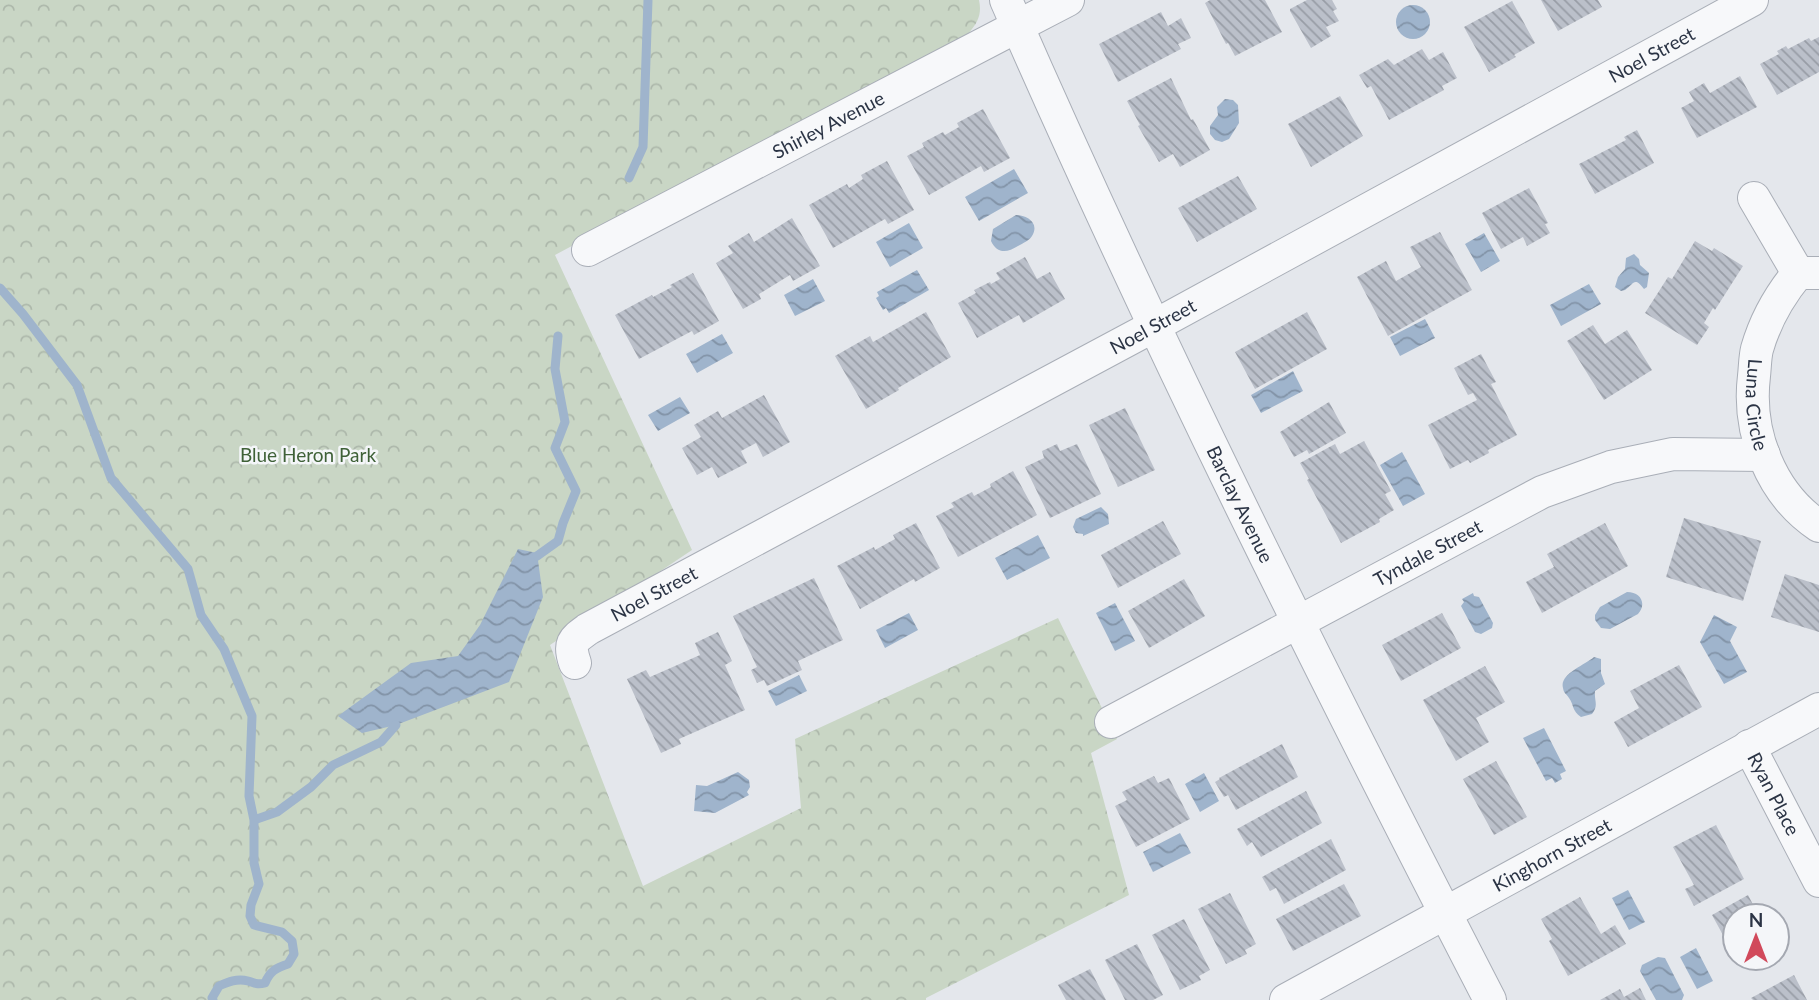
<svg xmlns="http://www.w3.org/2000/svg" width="1819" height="1000" viewBox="0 0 1819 1000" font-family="Lato,sans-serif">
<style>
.forest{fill:url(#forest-crowns)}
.water{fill:url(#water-waves)}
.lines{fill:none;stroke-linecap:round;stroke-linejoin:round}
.stream{stroke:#9fb4cc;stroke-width:9}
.building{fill:url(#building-back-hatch)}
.minor-casing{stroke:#a9aeb7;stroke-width:34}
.minor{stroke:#f7f8fa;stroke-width:32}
.labels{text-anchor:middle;stroke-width:5;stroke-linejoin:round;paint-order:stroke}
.street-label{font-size:19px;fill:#2b3445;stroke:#f4f6f9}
.park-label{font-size:19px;fill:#3f6138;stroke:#f4f6f9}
</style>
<defs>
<pattern id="forest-crowns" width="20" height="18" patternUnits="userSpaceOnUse" patternTransform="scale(1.75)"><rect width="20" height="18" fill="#c9d6c5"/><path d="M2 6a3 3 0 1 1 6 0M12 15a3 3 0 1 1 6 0" fill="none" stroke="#adb8ab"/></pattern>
<pattern id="water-waves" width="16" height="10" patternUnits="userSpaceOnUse" patternTransform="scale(1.75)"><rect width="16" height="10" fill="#9fb4cc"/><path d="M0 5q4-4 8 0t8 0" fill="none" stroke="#8293a7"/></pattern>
<pattern id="building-back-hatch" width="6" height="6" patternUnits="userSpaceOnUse" patternTransform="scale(1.75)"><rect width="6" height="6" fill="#bbc0ca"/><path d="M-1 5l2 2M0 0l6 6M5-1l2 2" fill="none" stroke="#989da6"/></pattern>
</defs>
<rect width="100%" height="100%" fill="#e4e7ec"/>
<!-- forest -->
<path class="forest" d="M0 0H979C982 14 978 22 969 33L555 255 692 550 550 645 643 886 801 808 795 739 1058 618 1117 739 1091 753 1129 895 926 998V1000H0Z"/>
<!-- water -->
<path class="water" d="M1396 22a17 17 0 1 1 34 0a17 17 0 1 1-34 0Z
M1225 99 1233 100 1238 105 1239 123 1229 139 1222 142 1215 140 1210 134V126L1218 115 1217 107Z
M1014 169 1028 193 979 221 965 197Z
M1016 215C1027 215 1040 223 1032 236 1029 241 1023 243 1018 246 1007 253 997 254 991 241L993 229Z
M909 223 923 248 890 267 876 242Z
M1484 233 1500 261 1481 272 1465 244Z
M1634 254 1639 259 1640 265 1649 273 1647 287 1644 289C1634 276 1634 284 1625 290L1621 291 1615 287 1618 277 1625 269 1626 258Z
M917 270 929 290 889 313 886 308 883 310 876 298 879 296 877 292Z
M813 279 825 301 795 316 784 295Z
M1589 284 1601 304 1561 326 1550 305Z
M1425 319 1435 338 1400 356 1390 337Z
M722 334 733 353 697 373 686 354Z
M1293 371 1303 391 1261 413 1251 395Z
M680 397 690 413 658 431 648 415Z
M1402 452 1425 494 1403 506 1380 465Z
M1101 507 1108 514 1109 524 1083 536V534L1076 533 1073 527 1076 519Z
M1038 535 1050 558 1007 580 995 558Z
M518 549 537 553 543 597 509 682 396 725 362 733 338 716 411 663 458 656 480 625Z
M1627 592C1641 592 1647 604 1638 614L1610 629 1601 628 1595 620V615L1600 607Z
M1473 593 1474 596 1479 597 1493 623 1492 628 1481 634 1475 632 1461 606 1464 602 1462 599Z
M1115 603 1135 641 1115 651 1096 613Z
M909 613 918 630 885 648 876 630Z
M1714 615 1737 627 1730 641 1747 672 1724 684 1700 642Z
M1594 657 1601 659V673L1605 684 1595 691C1594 701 1599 705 1592 714L1581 717C1572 711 1574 705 1569 698 1566 693 1564 694 1563 688 1559 674 1585 665 1594 657Z
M799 675 807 691 776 706 768 691Z
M1544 728 1566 771 1560 774 1562 779 1555 783 1552 778 1546 781 1523 738Z
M738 772 749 780 750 787 747 792 749 795 715 813 694 811 696 785 707 786Z
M1204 773 1219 801 1200 812 1185 784Z
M1180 833 1191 853 1153 872 1143 852Z
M1628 890 1645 922 1629 930 1612 898Z
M1696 948 1713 981 1697 989 1680 957Z
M1658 957 1665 958 1684 995 1682 1000H1656L1640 971 1642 965Z"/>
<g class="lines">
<!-- stream -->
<path class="stream" d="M629 178 643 147 648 0
M0 288 23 314 77 385 111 478 188 569 201 615 224 649 252 716 249 796 254 820V863L259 884 251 905 250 916 254 925 282 932 292 941 294 954 288 964C276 968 270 971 265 983 257 985 255 983 248 981 237 978 228 982 219 986L212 998 213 1000
M537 556 558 541 563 523 576 491 555 448 565 422 555 369 558 336
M254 820 277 812 311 787 333 765 381 742 396 725"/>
</g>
<!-- building -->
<path class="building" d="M1210 0H1265L1282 32 1235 56 1228 43 1226 44 1205 3Z
M1307 0H1332L1337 9 1333 11 1339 21 1326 27 1331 36 1311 48 1290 11V9Z
M1541 0H1598L1602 7 1558 31Z
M1512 1 1535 43 1514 55 1516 57 1489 72 1464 27Z
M1161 12 1168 26 1181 18 1191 38 1178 44 1181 49 1118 82 1099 44Z
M1819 37V72L1777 95 1760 64 1779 54 1777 51 1786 46 1788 49 1809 38 1811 41Z
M1422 49 1429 60 1443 52 1457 78 1442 86 1444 90 1389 120 1371 86 1367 88 1359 75 1388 59 1394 65Z
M1740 76 1757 107 1697 138 1681 108 1694 101 1689 92 1704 83 1710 93Z
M1171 78 1191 120 1193 119 1210 150 1180 167 1173 154 1159 162 1138 126 1140 125 1127 101Z
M1340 96 1363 136 1311 167 1288 124Z
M983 109 1010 158 984 172 981 166 929 195 907 156 924 147 922 143 943 132 945 135 959 127 957 123Z
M1637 130 1654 163 1595 194 1579 164 1626 140 1624 137Z
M887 161 914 210 888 224 885 219 833 248 809 205 847 184 849 188 863 179 861 175Z
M1238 176 1257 209 1197 242 1178 208Z
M1529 188 1548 223 1545 224 1550 233 1527 246 1523 237 1501 249 1482 213Z
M792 218 820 266 793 281 790 275 759 294 761 299 743 309 716 263 733 253 728 246 749 233 754 242Z
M1440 232 1472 290 1388 336 1357 277 1386 261 1396 281 1421 267 1410 247Z
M1695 241 1712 251 1714 248 1743 266 1715 310 1713 308 1704 323 1709 327 1697 345 1645 313 1668 277 1672 279Z
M1025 257 1037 279 1050 272 1065 299 1023 323 1019 315 977 338 958 303 976 293 974 290 990 282 991 284 1000 279 996 273Z
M693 273 719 321 694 335 692 331 639 359 615 315 652 295 653 297 672 287 670 285Z
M926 312 951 357 898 388 899 390 866 409 835 356 870 336 873 342Z
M1307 312 1327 349 1255 389 1235 352Z
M1593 325 1605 344 1627 330 1652 370 1604 400 1567 341Z
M1481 354 1496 382 1491 384 1517 435 1488 450 1489 453 1470 463 1468 460 1450 469 1428 425 1477 400 1473 393 1468 395 1454 368Z
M764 395 790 442 763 457 756 443 741 451 747 463 718 478 712 467 697 475 682 448 701 437 694 425 718 411 722 418Z
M1329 402 1346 433 1309 454 1307 450 1294 457 1280 432Z
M1125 408 1155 470 1118 487 1089 425Z
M1364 441 1391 491 1385 494 1394 510 1379 519 1380 522 1341 543 1307 480 1309 479 1300 463 1335 444 1340 454Z
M1057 444 1060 451 1077 444 1101 494 1050 518 1025 467 1044 458 1042 451Z
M1013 471 1037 515 958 557 936 516 954 507 951 503 972 492 974 496 991 487 990 484Z
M1684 518 1761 541 1743 601 1666 577Z
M1163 521 1181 554 1118 588 1101 555Z
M916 523 940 568 915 582 914 579 860 609 837 566 874 547 875 550 895 539 893 535Z
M1605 523 1628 566 1542 613 1526 582 1554 567 1547 554Z
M1785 574 1819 585V632L1771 617Z
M814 578 843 640 798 661 802 670 767 686 764 680 757 683 751 670 757 667 733 616Z
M1184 579 1205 616 1149 648 1128 611Z
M1442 613 1461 648 1401 681 1382 645Z
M718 632 732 661 725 665 745 710 679 739 681 744 661 753 627 679 646 670 650 677 700 655 695 643Z
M1679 665 1702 707 1628 747 1614 722 1639 708 1630 691Z
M1485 666 1505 702 1476 718 1489 742 1456 761 1423 700Z
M1282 744 1298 777 1236 810 1228 795 1224 797 1215 782 1220 779 1219 778Z
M1496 761 1527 817 1494 835 1463 779Z
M1154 776 1158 783 1169 778 1190 819 1136 847 1115 806 1127 800 1122 792Z
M1306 791 1322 823 1261 857 1252 842 1247 846 1237 829Z
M1716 825 1744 879 1694 906 1685 889 1694 885 1673 847Z
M1331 839 1346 870 1284 904 1276 888 1270 891 1262 877Z
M1344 884 1361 916 1293 951 1276 919Z
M1230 893 1256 944 1245 950 1247 954 1226 964 1198 909Z
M1748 895 1759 916H1735V957L1712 915Z
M1580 897 1601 934 1615 925 1626 944 1568 976 1549 941 1552 939 1541 919Z
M1184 919 1210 970 1199 976 1201 980 1180 990 1152 935Z
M1137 944 1163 995 1153 1000H1125L1105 960Z
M1090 969 1106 1000H1066L1058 985Z
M1794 975 1807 1000H1753L1751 998Z
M1640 988 1646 1000H1600L1620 989 1624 997Z"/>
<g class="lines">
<defs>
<g id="minor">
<path id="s1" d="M1006 0C1154 339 1320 671 1490 1000"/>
<path d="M1754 198 1798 273"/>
<path id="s2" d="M588 250 1068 0"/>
<path id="s3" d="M1819 273H1798C1779 296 1765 321 1757 349 1755 357 1755 367 1754 376 1747 433 1771 494 1819 526"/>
<path id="s4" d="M575 663C568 643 573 640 588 629L1154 326 1752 0"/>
<path id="s5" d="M1111 722 1542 492 1611 467 1673 454 1764 455"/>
<path id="s6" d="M1749 746 1819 881"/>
<path id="s7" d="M1286 1000 1819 709"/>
</g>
</defs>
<!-- minor casing -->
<use href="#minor" class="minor-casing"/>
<!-- minor -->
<use href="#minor" class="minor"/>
</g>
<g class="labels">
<!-- street labels -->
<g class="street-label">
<text dy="7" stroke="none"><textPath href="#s4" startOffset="1250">Noel Street</textPath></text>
<text dy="7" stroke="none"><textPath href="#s2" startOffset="271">Shirley Avenue</textPath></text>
<text dy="7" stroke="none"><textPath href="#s4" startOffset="682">Noel Street</textPath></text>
<text dy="7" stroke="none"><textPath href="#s3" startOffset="164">Luna Circle</textPath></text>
<text dy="7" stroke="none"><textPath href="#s1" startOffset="556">Barclay Avenue</textPath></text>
<text dy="7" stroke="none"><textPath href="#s5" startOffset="359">Tyndale Street</textPath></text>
<text dy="7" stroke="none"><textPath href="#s4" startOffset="116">Noel Street</textPath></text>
<text dy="7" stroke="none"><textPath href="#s6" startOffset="54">Ryan Place</textPath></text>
<text dy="7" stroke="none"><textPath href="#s7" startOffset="303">Kinghorn Street</textPath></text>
</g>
<!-- park labels -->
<g class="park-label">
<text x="308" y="462">Blue Heron Park</text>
</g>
</g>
<!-- north arrow -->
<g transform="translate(1756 937)"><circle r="33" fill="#f4f6f9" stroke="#a4a8b1" stroke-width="2"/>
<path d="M0-5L12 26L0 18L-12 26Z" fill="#d1495b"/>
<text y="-10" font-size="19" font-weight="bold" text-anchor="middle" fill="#2b3445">N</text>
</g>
</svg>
